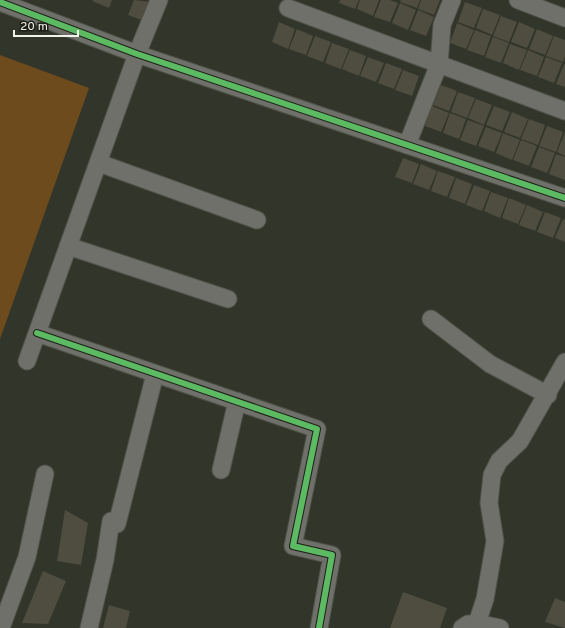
<svg xmlns="http://www.w3.org/2000/svg" width="565" height="628" viewBox="0 0 565 628" font-family="Overpass,sans-serif">
<style>
.green{fill:#6e4b1c}
.building{fill:#4e4d3f}
.lines{fill:none;stroke-linecap:round;stroke-linejoin:round}
.street-casing{stroke:#51534a;stroke-width:19}
.street{stroke:#6e7069;stroke-width:17}
.cycleway-casing{stroke:#1d1f17;stroke-width:8}
.cycleway{stroke:#5cba63;stroke-width:6}
</style>
<rect width="100%" height="100%" fill="#32352a"/>
<!-- green -->
<path class="green" d="M0 55 89 88 0 339Z"/>
<!-- building -->
<path class="building" d="M93 0H112L109 8 92 1Z
M134 0 152 2 144 21 128 15Z
M340 0H359L355 9 339 3Z
M360 0H379L373 16 357 9Z
M381 0H390L398 3 390 22 374 17Z
M401 0H420L417 8 400 2Z
M421 0H440L434 15 418 9Z
M465 2 482 8 474 28 458 22Z
M400 3 416 10 408 30 392 23Z
M483 9 500 15 492 35 476 28Z
M418 10 434 17 426 36 410 30Z
M501 16 517 22 509 42 493 36Z
M279 22 295 29 288 49 272 42Z
M519 22 535 29 527 48 511 42Z
M457 23 474 30 466 49 450 43Z
M297 29 313 36 306 55 289 49Z
M537 29 553 36 545 55 529 49Z
M475 30 491 36 484 56 467 50Z
M315 36 331 42 323 62 307 56Z
M554 36 565 40V56L563 62 546 56Z
M493 37 509 43 501 63 485 57Z
M332 43 349 49 341 69 325 63Z
M510 44 527 50 519 70 503 63Z
M350 50 366 56 359 76 342 69Z
M528 50 544 57 537 76 520 70Z
M368 57 384 63 376 82 360 76Z
M546 57 562 63 554 83 538 77Z
M386 63 402 69 394 89 378 83Z
M564 64 565 65V87L556 84Z
M403 70 419 76 412 96 395 90Z
M441 85 457 91 449 111 433 105Z
M458 92 475 98 467 118 451 112Z
M476 99 492 105 484 125 468 118Z
M432 106 449 113 441 132 425 126Z
M494 106 510 112 502 131 486 125Z
M512 112 528 119 520 138 504 132Z
M450 113 466 119 459 139 443 133Z
M529 119 545 125 538 145 521 139Z
M468 120 484 126 476 146 460 140Z
M547 126 563 132 556 152 539 146Z
M486 127 502 133 494 152 478 146Z
M565 132V156L557 152Z
M503 133 520 140 512 160 496 153Z
M521 140 537 146 529 166 513 160Z
M539 147 555 153 547 173 531 167Z
M556 154 565 157V180L549 174Z
M403 158 419 164 412 183 395 177Z
M421 164 437 171 429 190 413 184Z
M438 171 455 177 447 197 431 191Z
M456 178 472 184 465 204 449 198Z
M474 185 490 191 482 211 466 205Z
M491 192 508 198 500 218 484 211Z
M509 198 526 205 518 224 502 218Z
M527 205 543 212 535 231 519 225Z
M545 212 561 218 553 238 537 232Z
M563 219 565 220V242L555 238Z
M65 510 88 523 81 565 57 561Z
M43 571 66 581 48 624 22 623Z
M403 592 447 608 440 628H390Z
M555 598 565 602V628L545 622Z
M109 605 130 611 126 628H103Z"/>
<g class="lines">
<defs>
<path id="street" d="M518 0 565 18
M0 2 137 54 565 198
M288 8 565 111
M407 145 439 64 442 25 452 0
M99 163 257 220
M68 246 228 299
M431 319 490 364 548 395
M37 333 317 429 293 546 332 555 319 628
M27 361 137 54 159 0
M221 470 237 401
M117 524 155 374
M477 623 500 628
M1 628 27 557 45 474
M89 628 105 560 111 521
M462 628 468 624 477 623 485 599 495 541 489 503 492 475 499 461 520 441 565 362"/>
</defs>
<!-- street casing -->
<use href="#street" class="street-casing"/>
<!-- street -->
<use href="#street" class="street"/>
<defs>
<path id="cycleway" d="M0 2 137 54 565 198
M37 333 317 429 293 546 332 555 319 628"/>
</defs>
<!-- cycleway casing -->
<use href="#cycleway" class="cycleway-casing"/>
<!-- cycleway -->
<use href="#cycleway" class="cycleway"/>
</g>
<!-- scale -->
<path d="M14 30v6h64v-6" fill="none" stroke="#f0f3e7" stroke-width="2"/>
<text x="20" y="30" font-size="12" fill="#f0f3e7" stroke="#1d1f17" stroke-width="3" paint-order="stroke">20 m</text>
</svg>
